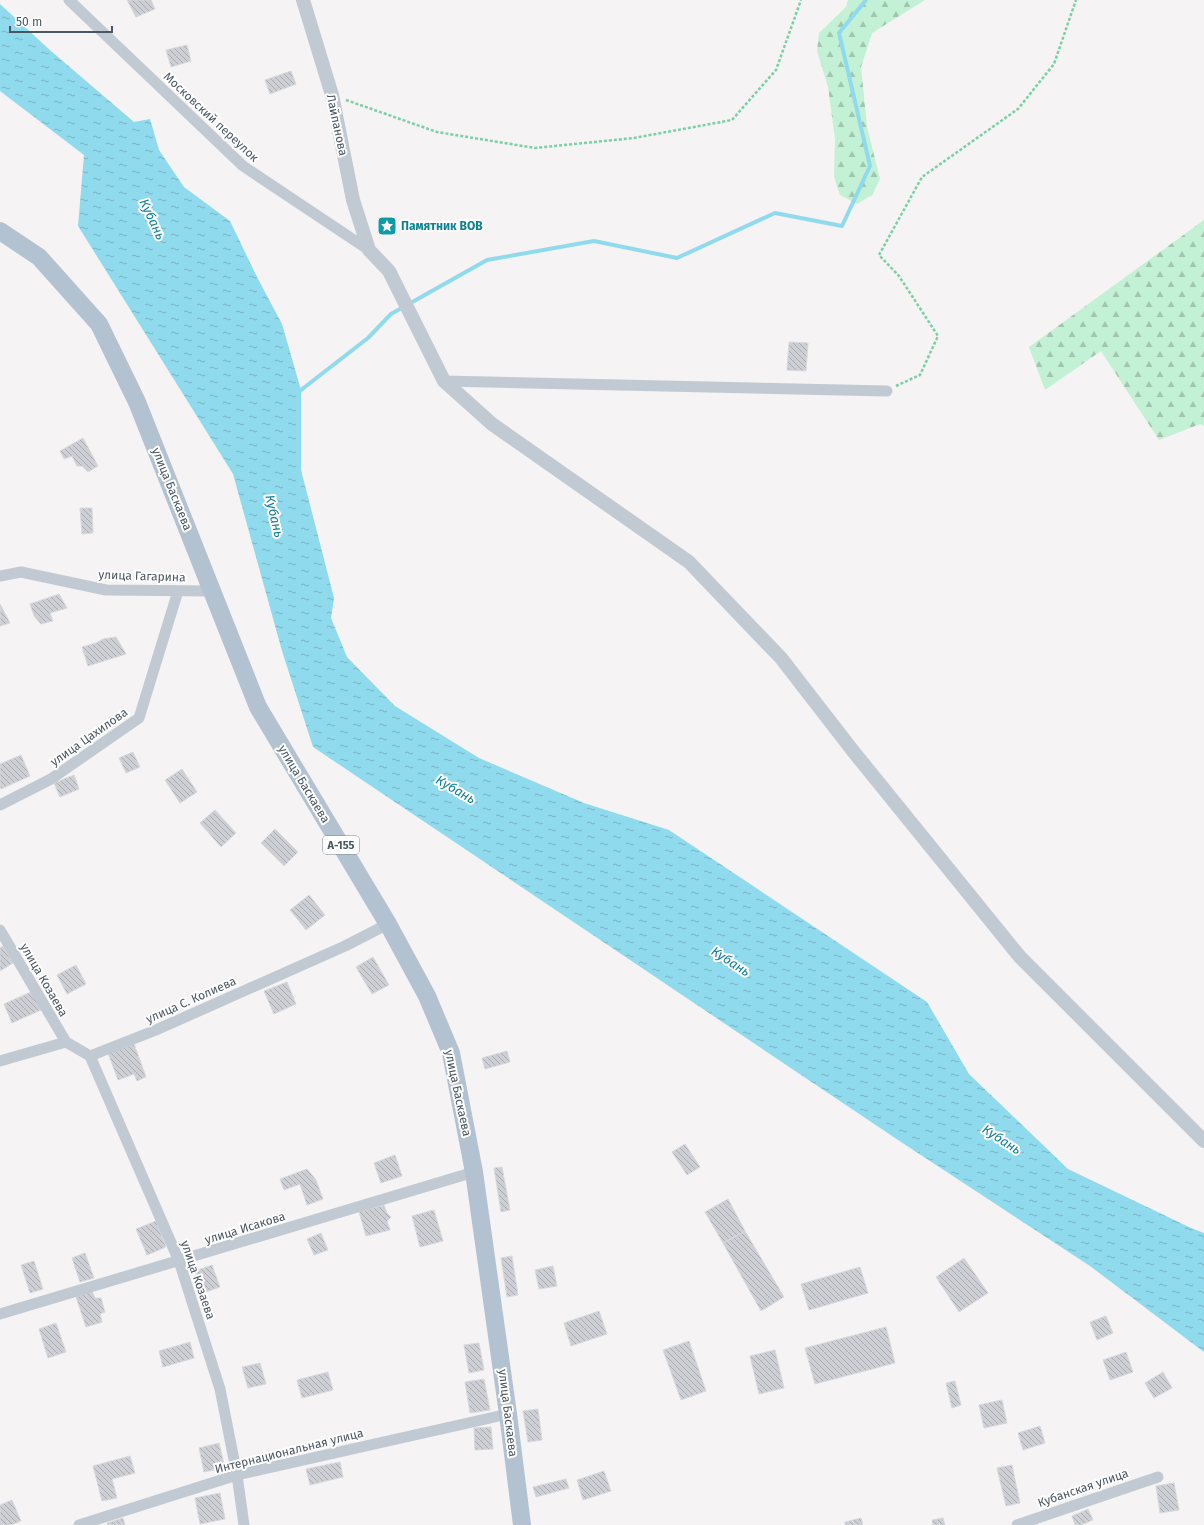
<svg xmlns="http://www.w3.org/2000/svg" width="1204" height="1525" viewBox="0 0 1204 1525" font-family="'Fira Sans',sans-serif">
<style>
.forest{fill:url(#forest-firs)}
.water{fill:url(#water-ripples)}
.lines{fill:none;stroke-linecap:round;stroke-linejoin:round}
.stream{stroke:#90daee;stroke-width:4}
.building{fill:url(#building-back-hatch);stroke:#d7d9de}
.path{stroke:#7ad0a6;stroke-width:2.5;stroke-dasharray:3 2;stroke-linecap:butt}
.minor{stroke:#c1cad2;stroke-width:11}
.tertiary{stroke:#c1cad2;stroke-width:14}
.primary{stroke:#b3c2d1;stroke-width:18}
.labels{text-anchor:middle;stroke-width:4;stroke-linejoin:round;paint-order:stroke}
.shield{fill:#fff;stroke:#808990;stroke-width:1}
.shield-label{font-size:11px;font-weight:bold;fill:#4a5661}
.street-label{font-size:12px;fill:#4a5661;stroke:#fff}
.culture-label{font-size:12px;font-weight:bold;fill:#0d838f;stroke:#fff;text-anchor:start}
.water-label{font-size:13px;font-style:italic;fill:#0c7c9b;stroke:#fff}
</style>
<defs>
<pattern id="forest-firs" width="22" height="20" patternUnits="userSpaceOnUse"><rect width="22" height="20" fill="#c3f1d5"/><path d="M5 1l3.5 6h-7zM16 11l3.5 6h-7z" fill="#a0c6b0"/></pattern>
<pattern id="water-ripples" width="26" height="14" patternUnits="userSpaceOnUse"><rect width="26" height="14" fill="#90daee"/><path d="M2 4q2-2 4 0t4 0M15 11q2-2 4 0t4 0" fill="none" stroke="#78b4c4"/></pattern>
<pattern id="building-back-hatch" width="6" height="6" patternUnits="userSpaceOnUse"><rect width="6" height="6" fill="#cdcfd5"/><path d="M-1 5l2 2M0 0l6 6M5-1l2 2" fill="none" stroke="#a8abb0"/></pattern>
</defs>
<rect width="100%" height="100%" fill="#f5f3f3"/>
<!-- forest -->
<path class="forest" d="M848 0H925L872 33 861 67 867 127 880 179 872 195 857 204 840 195 834 177 835 139 828 87 817 51 819 33 846 7Z
M1204 220V426L1200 424 1159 440 1101 351 1045 390 1029 347Z"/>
<!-- water -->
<path class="water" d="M0 4 51 51 134 122 150 119 159 150 184 187 230 221 257 277 282 324 301 390V470L334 598 331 618 347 657 395 706 479 758 584 803 669 830 927 1002 969 1074 1068 1169 1191 1228 1204 1233V1352L1090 1266 895 1138 313 747 282 651 233 474 78 226 84 155 0 91Z"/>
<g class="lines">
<!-- stream -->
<path class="stream" d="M298 391 301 390 368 338 391 314 487 260 594 241 677 258 775 213 842 226 870 166 839 33 866 0"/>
</g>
<!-- building -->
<path class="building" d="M127 0H151L155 9 136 17Z
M187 45 191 61 171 67 166 50Z
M291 71 296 84 270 94 265 80Z
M789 342 808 343 806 371 787 370Z
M83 438 98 466 88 472 82 466H77L72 456 64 459 60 451Z
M80 508H92L93 533 82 534Z
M59 594 67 608 50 613 53 621 41 624 34 616 30 604Z
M0 604 10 623 0 626Z
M116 637 126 654 88 666 82 647 96 643 103 639Z
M133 752 140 767 126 773 119 758Z
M21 755 30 776 1 789 0 786V764Z
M182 769 197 792 180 803 165 780Z
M74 775 79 789 60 797 54 783Z
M215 810 236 833 221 847 200 823Z
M275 829 298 852 284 866 261 843Z
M309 895 325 915 306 930 290 910Z
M3 946 13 963 0 971V948Z
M373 957 389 985 372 994 356 967Z
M76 965 86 984 67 994 57 975Z
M287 982 296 1004 274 1014 264 991Z
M33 991 41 1010 12 1023 4 1004Z
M134 1044 146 1077 137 1081 134 1074 118 1080 108 1053Z
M507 1051 510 1062 485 1069 482 1058Z
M685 1144 700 1167 687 1175 672 1152Z
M395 1155 402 1176 381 1183 374 1163Z
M502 1167 510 1210 501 1212 494 1168Z
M307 1169 316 1180 323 1199 307 1205 300 1184 284 1190 280 1179Z
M728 1199 745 1231 723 1243 705 1212Z
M384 1205 387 1213 391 1217 387 1221 390 1230 366 1236 359 1212Z
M434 1210 443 1241 420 1247 412 1216Z
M156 1221 166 1247 147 1255 136 1229Z
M745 1231 784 1297 761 1311 723 1243Z
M321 1233 328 1250 314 1255 307 1239Z
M85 1253 94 1278 80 1282 72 1258Z
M512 1256 518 1295 507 1297 501 1258Z
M964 1258 988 1293 959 1312 936 1277Z
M34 1261 43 1289 30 1293 21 1265Z
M212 1265 220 1287 203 1293 195 1271Z
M553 1266 557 1286 539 1289 535 1270Z
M860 1267 868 1293 809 1310 801 1284Z
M92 1291 95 1298H101L105 1312 100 1314 102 1322 86 1327 76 1297Z
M599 1311 607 1334 571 1346 564 1323Z
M1106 1316 1113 1333 1097 1340 1090 1322Z
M56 1323 66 1352 48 1358 39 1329Z
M886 1327 895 1363 815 1384 805 1348Z
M689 1341 706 1391 681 1400 663 1350Z
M190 1342 194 1358 163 1367 159 1351Z
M479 1343 484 1370 469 1373 464 1345Z
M775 1350 784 1388 759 1394 750 1356Z
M1126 1352 1133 1372 1110 1380 1103 1360Z
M260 1363 266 1384 248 1388 242 1367Z
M328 1372 333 1390 302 1398 297 1380Z
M1163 1372 1172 1388 1154 1398 1145 1383Z
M484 1379 490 1410 470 1413 465 1382Z
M955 1381 961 1405 952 1408 946 1383Z
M1002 1400 1007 1423 984 1428 979 1405Z
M538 1409 542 1440 528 1442 523 1411Z
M1040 1426 1045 1443 1023 1450 1018 1433Z
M491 1427 493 1449 475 1450 474 1428Z
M219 1443 225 1468 204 1472 199 1448Z
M130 1456 135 1473 112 1479 117 1498 102 1501 93 1466Z
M340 1462 343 1477 310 1485 306 1469Z
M1012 1465 1020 1503 1006 1506 997 1468Z
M604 1471 611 1491 583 1500 577 1480Z
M566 1479 569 1488 536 1497 533 1487Z
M1174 1483 1179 1510 1160 1513 1156 1486Z
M220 1493 225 1519 200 1524 195 1498Z
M12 1500 21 1521 11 1525H0V1505Z
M1088 1509 1093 1520 1081 1525H1075L1072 1516Z
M123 1518 125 1525H108L107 1523Z
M861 1518 863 1525H845V1522Z
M943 1518 945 1525H933L932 1520Z"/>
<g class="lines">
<!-- path -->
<path class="path" d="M346 100 437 132 535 148 634 138 732 120 776 70 801 0
M896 386 920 375 938 336 899 276 879 255 922 177 1018 109 1054 64 1076 0"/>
<!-- minor -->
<path class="minor" d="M69 0 243 166 369 250
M444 381 887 391
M0 576 21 572 106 590 213 591
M0 805 51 779 139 718 178 591
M0 930 66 1042
M90 1056 179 1261 220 1389 237 1475 244 1525
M0 1061 66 1042 90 1056 156 1030 345 946 388 924
M0 1314 474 1172
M79 1525 237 1475 508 1414
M1017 1525 1158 1477"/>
<!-- tertiary -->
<path class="tertiary" d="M303 0 332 95 353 200 369 250 389 271 444 381 492 424 689 562 781 658 853 751 1020 957 1204 1141"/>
<!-- primary -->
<path class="primary" d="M0 231 39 257 99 324 137 402 258 707 388 924 427 996 451 1053 474 1172 508 1414 522 1525"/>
</g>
<!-- icons -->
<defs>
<symbol id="sight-square" viewBox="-11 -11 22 22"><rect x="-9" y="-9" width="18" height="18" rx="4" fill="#0f9aa8" stroke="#fff"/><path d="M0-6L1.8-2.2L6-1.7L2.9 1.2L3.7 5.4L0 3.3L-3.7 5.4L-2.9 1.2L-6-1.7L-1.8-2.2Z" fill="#fff"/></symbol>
</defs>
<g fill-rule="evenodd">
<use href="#sight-square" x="376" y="215" width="22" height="22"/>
</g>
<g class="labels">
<!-- shield labels -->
<rect class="shield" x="323" y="836" width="36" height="18" rx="3"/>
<g class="shield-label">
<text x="341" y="849">А-155</text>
</g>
<!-- street labels -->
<g class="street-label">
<text transform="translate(211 117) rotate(43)" y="4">Московский переулок</text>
<text transform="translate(337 125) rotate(78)" y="4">Лайпанова</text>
<text transform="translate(172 489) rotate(68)" y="4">улица Баскаева</text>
<text transform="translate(142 576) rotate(2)" y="4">улица Гагарина</text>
<text transform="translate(89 737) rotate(-35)" y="4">улица Цахилова</text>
<text transform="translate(304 784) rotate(59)" y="4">улица Баскаева</text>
<text transform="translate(44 980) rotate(60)" y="4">улица Козаева</text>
<text transform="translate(191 1000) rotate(-24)" y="4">улица С. Колиева</text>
<text transform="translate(458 1093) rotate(78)" y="4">улица Баскаева</text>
<text transform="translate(245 1228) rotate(-17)" y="4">улица Исакова</text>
<text transform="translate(198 1280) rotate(71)" y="4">улица Козаева</text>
<text transform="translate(508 1413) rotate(83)" y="4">улица Баскаева</text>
<text transform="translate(289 1451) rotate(-14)" y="4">Интернациональная улица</text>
<text transform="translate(1083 1488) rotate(-19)" y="4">Кубанская улица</text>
</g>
<!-- culture labels -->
<g class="culture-label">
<text x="401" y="230">Памятник ВОВ</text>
</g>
<!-- water labels -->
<g class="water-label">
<text transform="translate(153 219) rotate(65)" y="5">Кубань</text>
<text transform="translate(275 516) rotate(77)" y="5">Кубань</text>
<text transform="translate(456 789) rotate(30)" y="5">Кубань</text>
<text transform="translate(731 961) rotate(33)" y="5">Кубань</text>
<text transform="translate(1002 1139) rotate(33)" y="5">Кубань</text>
</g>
</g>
<!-- scale -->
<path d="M10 26v6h102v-6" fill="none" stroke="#4a5661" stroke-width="2"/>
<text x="16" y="26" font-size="12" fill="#4a5661" stroke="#ffffff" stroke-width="3" paint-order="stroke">50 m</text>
</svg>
